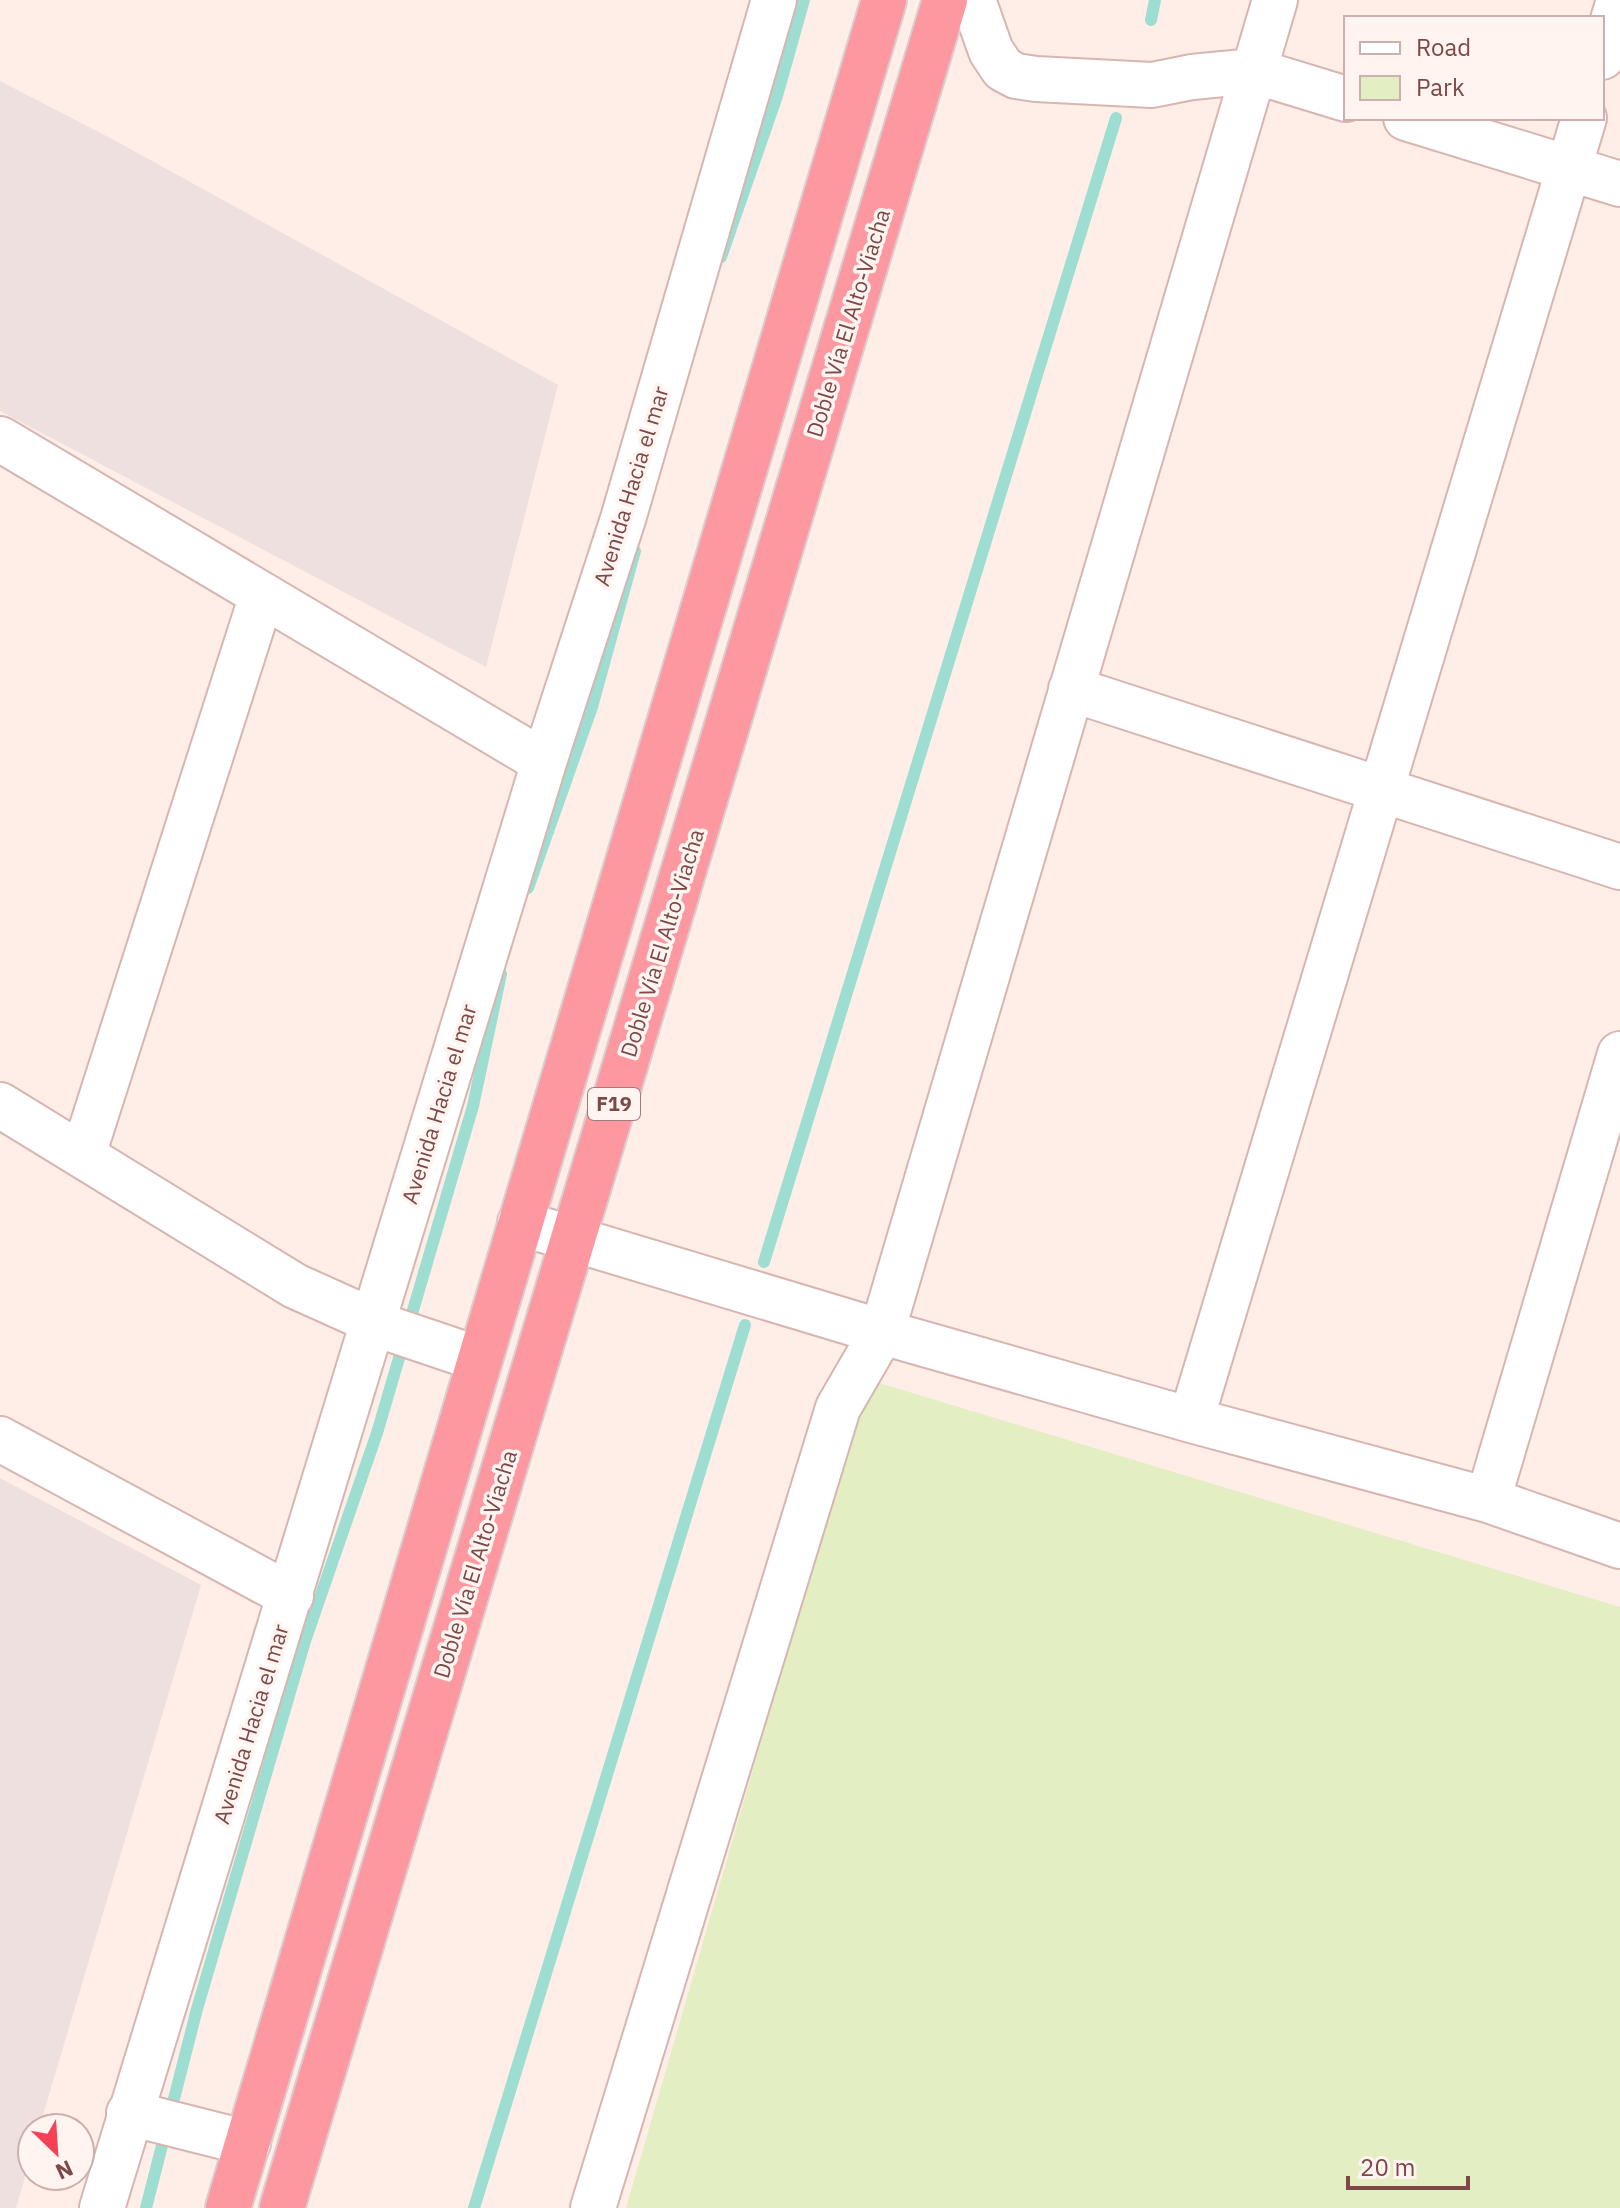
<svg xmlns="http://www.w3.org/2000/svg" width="1620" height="2208" viewBox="0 0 1620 2208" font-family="'IBM Plex Sans',sans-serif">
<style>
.industrial{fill:#ede0de}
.green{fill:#e3eec3}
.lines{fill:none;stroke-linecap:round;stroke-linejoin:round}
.stream{stroke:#9eded2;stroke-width:12}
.street-casing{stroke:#d7b5b1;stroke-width:48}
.highway-casing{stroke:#dacccc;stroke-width:48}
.street{stroke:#fff;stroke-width:44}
.highway{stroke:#fe98a0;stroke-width:44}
.labels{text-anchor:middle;stroke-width:7;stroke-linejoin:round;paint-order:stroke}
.shield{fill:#fff4f0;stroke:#a37c7a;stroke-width:2}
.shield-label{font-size:20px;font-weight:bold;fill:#7c4948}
.street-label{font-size:22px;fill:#7c4948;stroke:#fff4f0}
</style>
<rect width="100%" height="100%" fill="#feeee7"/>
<!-- industrial -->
<path class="industrial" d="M0 81 114 140 558 385 486 667 0 411Z
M0 1478 201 1585 39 2128H32V2153L16 2208H0Z"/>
<!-- green -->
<path class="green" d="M866 1379 1620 1607V2208H626Z"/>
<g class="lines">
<!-- stream -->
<path class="stream" d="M1151 20 1155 0
M721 257 777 96 804 0
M528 888 592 707 635 551
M764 1262 1116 118
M146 2208 197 2009 305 1641 377 1433 473 1106 501 974
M474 2208 745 1325"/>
<defs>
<path id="street" d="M973 0 991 51 1003 69 1016 76 1036 79 1152 85 1192 77 1254 71 1346 99
M1602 57 1619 0
M1406 118 1620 184
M0 439 544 762
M1071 689 1620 867
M0 1105 295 1286 393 1330 479 1359
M83 1155 262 595
M520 1223 882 1332 1191 1420 1488 1500 1620 1546
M1191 1420 1584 118
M0 1439 291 1596
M1488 1500 1620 1054
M129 2113 248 2143
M102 2208 544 762 623 519 774 0
M593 2208 838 1408 882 1332 1275 0"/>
<path id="highway" d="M228 2208 884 0
M282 2208 945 0"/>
</defs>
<!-- street casing -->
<use href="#street" class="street-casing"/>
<!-- highway casing -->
<use href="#highway" class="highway-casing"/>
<!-- street -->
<use href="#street" class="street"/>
<!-- highway -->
<use href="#highway" class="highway"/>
</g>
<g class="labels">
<!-- shield labels -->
<rect class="shield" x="588" y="1088" width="52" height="32" rx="6"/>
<g class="shield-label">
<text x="614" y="1111">F19</text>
</g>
<!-- street labels -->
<g class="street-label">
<text transform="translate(848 323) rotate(-73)" y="8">Doble Vía El Alto-Viacha</text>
<text transform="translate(631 486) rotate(-73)" y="8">Avenida Hacia el mar</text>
<text transform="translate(662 943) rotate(-73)" y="8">Doble Vía El Alto-Viacha</text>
<text transform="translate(439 1104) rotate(-73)" y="8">Avenida Hacia el mar</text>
<text transform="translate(475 1564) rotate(-73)" y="8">Doble Vía El Alto-Viacha</text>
<text transform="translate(251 1724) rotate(-73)" y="8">Avenida Hacia el mar</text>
</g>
</g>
<!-- legend -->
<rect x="1344" y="16" width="260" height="104" fill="#fff4f0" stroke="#cbb0ad" stroke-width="2"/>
<rect x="1360" y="42" width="40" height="12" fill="#ffffff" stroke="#cbb0ad" stroke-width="2"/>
<text x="1416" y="56" font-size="24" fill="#7c4948">Road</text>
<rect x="1360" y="76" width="40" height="24" fill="#e3eec3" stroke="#cbb0ad" stroke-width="2"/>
<text x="1416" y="96" font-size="24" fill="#7c4948">Park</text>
<!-- north arrow -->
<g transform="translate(56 2152) rotate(155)"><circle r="38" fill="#fff4f0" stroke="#cbb0ad" stroke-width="2"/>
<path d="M0-6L14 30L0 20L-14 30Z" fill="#f44156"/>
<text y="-12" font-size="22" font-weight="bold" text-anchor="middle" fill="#7c4948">N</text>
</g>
<!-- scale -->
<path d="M1348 2176v12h120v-12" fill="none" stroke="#7c4948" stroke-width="4"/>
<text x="1360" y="2176" font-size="24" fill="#7c4948" stroke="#fff4f0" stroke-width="6" paint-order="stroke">20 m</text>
</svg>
